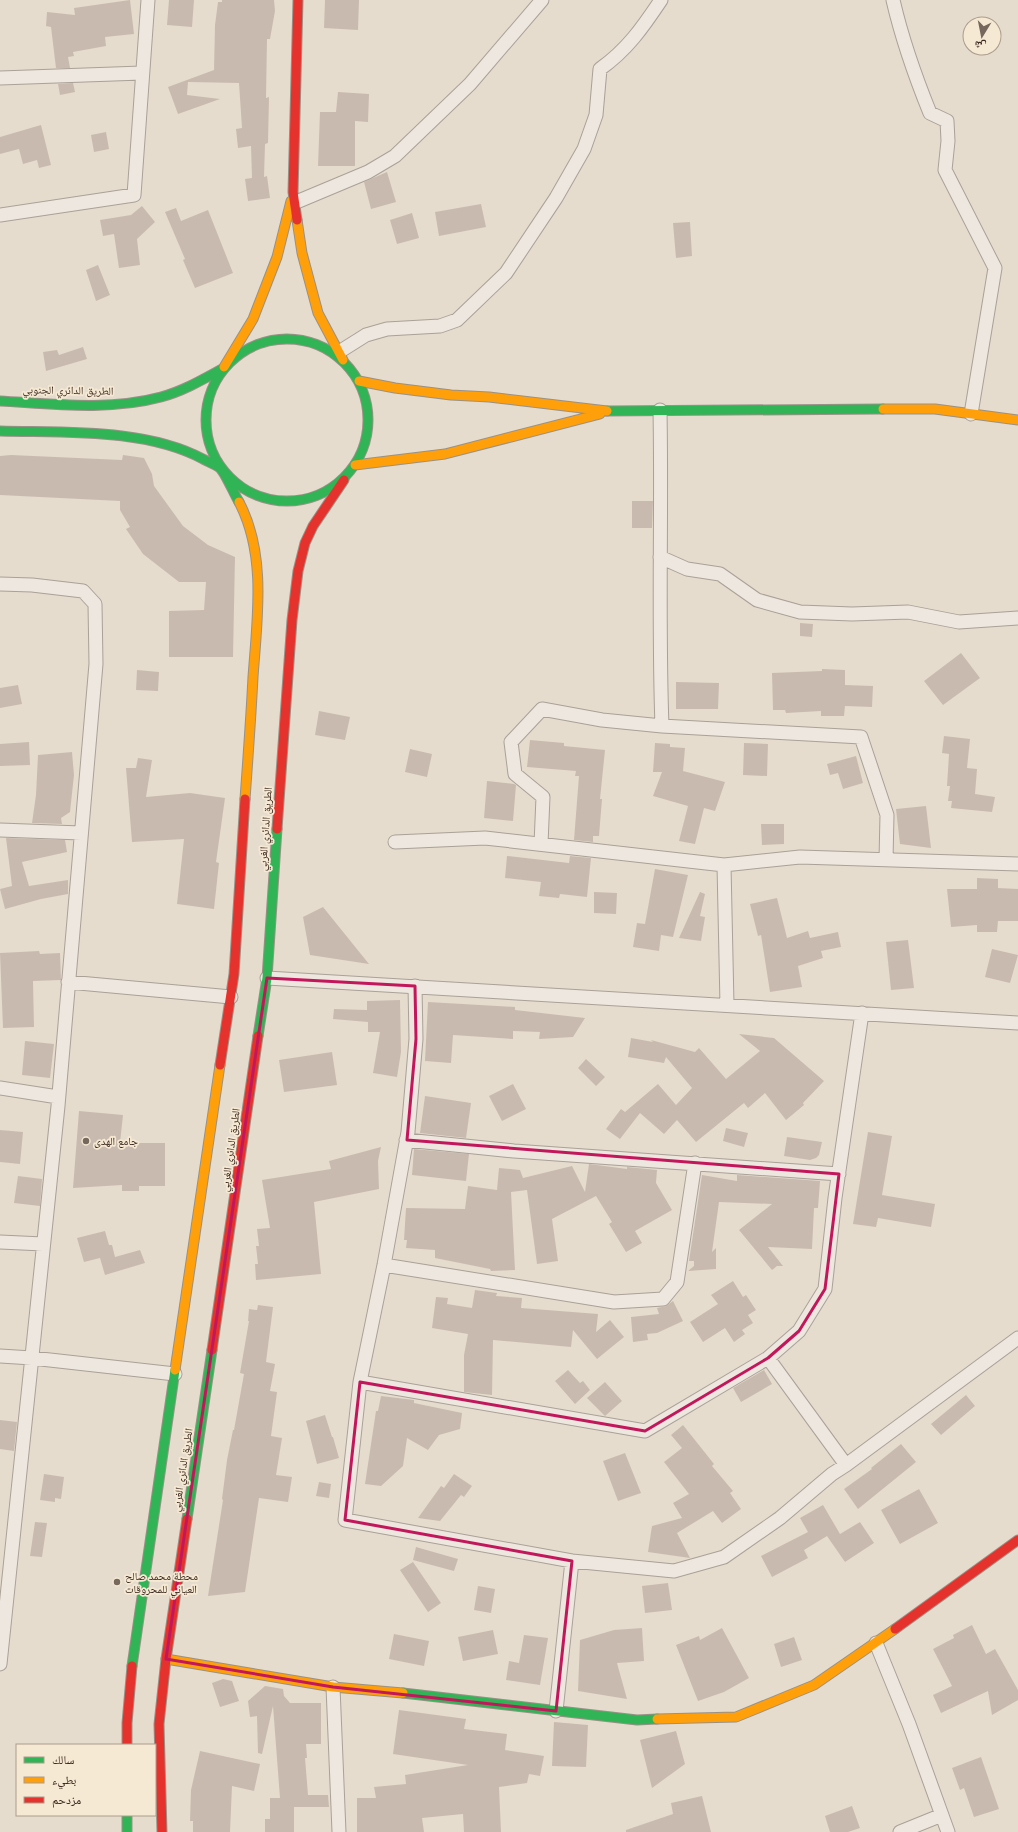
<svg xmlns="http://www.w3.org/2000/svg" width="1018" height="1832" viewBox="0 0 1018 1832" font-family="'Times New Roman','Noto Naskh Arabic',serif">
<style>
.building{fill:#c9baaf}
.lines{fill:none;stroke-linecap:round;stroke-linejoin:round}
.street-casing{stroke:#aaa197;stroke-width:15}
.fast-casing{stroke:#9a9186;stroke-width:11}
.slow-casing{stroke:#9a9186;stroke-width:11}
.jam-casing{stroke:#9a9186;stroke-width:11}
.street{stroke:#ede7df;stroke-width:13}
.fast{stroke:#30b455;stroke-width:9}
.slow{stroke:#ff9f0a;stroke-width:9}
.jam{stroke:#e5322d;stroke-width:9}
.marked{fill:none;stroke:#c2185b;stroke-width:3;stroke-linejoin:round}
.poi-dot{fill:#76685c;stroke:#f6e9d3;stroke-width:1.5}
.labels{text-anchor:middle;stroke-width:3.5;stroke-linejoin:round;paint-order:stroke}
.street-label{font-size:11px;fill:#3a291e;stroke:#f6e9d3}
.poi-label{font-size:11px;fill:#3a291e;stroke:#f6e9d3;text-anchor:start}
</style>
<rect width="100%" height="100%" fill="#e5dcce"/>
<!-- building -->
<path class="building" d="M130 0 134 34 105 37 106 46 73 52 74 56 68 57 70 68H56L51 27 46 26 47 12 75 15 74 8Z
M169 0H194L192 27 167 25Z
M222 0H274L275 11 270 39H267L266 98 269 97 268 143 265 144 264 177 267 176 270 198 248 201 245 179 252 178 251 146 238 148 236 129 242 128 239 83 188 82 187 95 220 99 178 114 168 87 214 70 215 25 218 2H222Z
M325 0H359L358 30 324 28Z
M73 83 75 92 60 95 58 84Z
M338 92 369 94 368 122 355 121V166H318L320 112H336Z
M41 125 51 165 39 168 37 160 23 164 19 149 0 154V137Z
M106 132 109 149 94 152 91 135Z
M387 172 396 202 371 209 364 182Z
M481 204 486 227 439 236 435 212Z
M142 206 155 222 137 239 140 265 119 268 114 234 103 236 100 220 131 215Z
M176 208 181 221 208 210 233 273 195 288 183 260 185 259 165 212Z
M412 213 419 238 397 244 390 220Z
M690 222 692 256 676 258 673 223Z
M98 265 110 295 96 301 86 270Z
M83 347 87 359 46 371 43 352 57 350 59 355Z
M11 455 122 460 123 455 144 458 152 474 154 486 183 526 208 545 235 557 233 657H169V611L204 610 206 582H179L143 554 126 529 130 527 120 510V501L0 495V456Z
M632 501H653L652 528H632Z
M800 623 813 624 812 637 800 636Z
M961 653 980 678 943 705 924 681Z
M822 669 845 670V685L873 686 872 707 845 706 844 716H821V711L786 713 785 710H773L772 673 822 671Z
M137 670 159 672 158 691 136 690Z
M676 682 719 683 718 709H676Z
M18 685 22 704 0 708V688Z
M319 711 350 717 345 740 315 735Z
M944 736 970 739 967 768 977 769 975 794 995 797 992 812 951 808 952 801H948L950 786H947L949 754 942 753Z
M530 740 564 743V746L605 750 600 799H602L599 836H593V842L574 840 579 776H575L576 771 527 767Z
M29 742 30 765 0 766V744Z
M655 743 670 744V747L685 748 683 771 725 782 715 811 704 808 695 844 679 841 688 806 653 796 662 772H653Z
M744 743 768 744 767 776 743 775Z
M410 749 432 754 427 777 405 772Z
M72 752 74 775 70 812 61 818 62 824 32 823 36 795 38 755Z
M856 756 863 783 843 789 838 773 830 775 827 764Z
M138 758 152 760 146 797 190 793 225 798 216 862 219 863 214 909 177 904 184 839 132 842 126 768H136Z
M487 781 514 784 516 785 513 821 484 818Z
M926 806 931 848 900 844 896 809Z
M761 824H784V844L762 845Z
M6 838 65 840 67 852 22 862 29 886 68 880V894L41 899 5 909 0 889 12 886Z
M507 856 569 863 570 856 591 858 587 897 560 894 559 898 539 896 541 882 505 878Z
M655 869 688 875 673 937 661 935 659 951 633 947 637 923 645 924Z
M977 878 998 879V888L1018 889V921H998L997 932H977V925L951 927 947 889H977Z
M594 892 617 893 616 914 594 913Z
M700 892 705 894 700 916 705 917 701 941 679 938Z
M777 898 787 938 808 931 810 938 838 932 841 947 821 951 823 958 798 966 802 987 770 992 761 935 758 936 750 904Z
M323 907 369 964 310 955 303 917Z
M908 940 914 988 891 990 886 942Z
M992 949 1018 955 1010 983 985 977Z
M39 951 40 954 60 953 61 980 33 981 34 1027 3 1028 0 953Z
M400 1000 401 1052 397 1077 373 1073 380 1032H368V1022L333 1019 334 1009 367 1010V1001Z
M428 1002 515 1007V1010L585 1018 573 1037 539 1039 540 1032 513 1031V1039L453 1035 451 1063 425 1061Z
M739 1034 774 1038 824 1081 803 1103 804 1105 786 1120 765 1093 748 1108 744 1103 696 1142 677 1120 664 1134 640 1113 620 1139 606 1129 621 1109 625 1112 658 1084 676 1105 692 1088 666 1057 664 1063 628 1057 631 1038 653 1042 651 1040 695 1052 699 1048 726 1079 760 1051Z
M25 1041 54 1044 50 1078 22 1075Z
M332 1052 337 1085 284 1092 279 1060Z
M586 1059 605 1077 596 1086 578 1068Z
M513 1084 526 1109 502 1121 489 1096Z
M425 1096 471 1103 466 1138 420 1133Z
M79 1111 123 1115 120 1143H165V1186H139V1191H122V1185L73 1188Z
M726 1128 748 1133 744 1147 723 1141Z
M0 1130 23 1132 20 1164 0 1162Z
M868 1132 892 1136 882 1195 935 1204 931 1227 878 1218 876 1227 853 1224Z
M787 1137 822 1142 819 1155 816 1158 810 1160 784 1156Z
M381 1147 378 1161 379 1189 314 1202 321 1274 256 1280 255 1264H258L256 1246H259L257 1229 270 1228 262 1180 331 1169 329 1161Z
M414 1149 469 1154 466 1181 412 1175Z
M589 1164 627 1169V1167L657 1170 656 1183 672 1210 635 1231 642 1243 626 1252 609 1224 612 1222 596 1196 552 1219 558 1261 537 1264 527 1190 511 1192 515 1270 491 1271 490 1269 435 1258V1250L406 1248 407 1240H404L406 1208 465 1209 468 1186 497 1190 499 1168 520 1170 523 1178 572 1166 585 1192Z
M702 1175 737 1181V1175L820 1181 818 1208H814L812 1249 768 1247 783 1266H777L772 1270 739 1230 772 1204 719 1202 712 1252 716 1248V1269L688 1271 694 1266V1261H689Z
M18 1176 42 1179 40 1206 14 1203Z
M105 1231 109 1245H112L115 1257 140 1250 145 1263 105 1275 100 1258 84 1262 77 1238Z
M733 1281 743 1297 746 1295 756 1310 748 1315 753 1323 742 1330 745 1334 734 1342 725 1328 703 1342 690 1322 718 1304 711 1295Z
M475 1290 497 1293 496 1296 522 1298 521 1308 598 1314 596 1332 610 1320 624 1337 597 1359 573 1330 571 1347 493 1340 492 1395 464 1392V1355L468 1334 432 1328 436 1297 448 1298 447 1304 472 1308Z
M673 1301 683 1321 657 1333 647 1334 648 1340 633 1342 631 1317 659 1314 657 1308 666 1306Z
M258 1305 273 1307 266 1362 275 1364 270 1391 277 1392 271 1436 282 1438 276 1475 292 1477 288 1502 259 1498 245 1592 208 1596 223 1500 222 1499 227 1460 233 1430H234L244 1374 240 1373 249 1321H248L249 1309 257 1310Z
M568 1370 580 1383 583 1381 590 1390 575 1404 555 1381Z
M764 1370 772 1384 741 1402 733 1388Z
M605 1382 622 1401 605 1416 587 1398Z
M966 1395 975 1406 941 1435 931 1424Z
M381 1396 414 1400V1403L462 1413 460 1429 439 1435 428 1450 407 1438 403 1466 381 1486 365 1484 376 1411H378Z
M325 1415 332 1437H333L339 1458 317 1464 306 1421Z
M0 1420 17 1422 14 1451 0 1449Z
M683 1425 714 1464 712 1466 733 1491 730 1493 741 1509 722 1523 713 1511 677 1533 690 1558 648 1552 652 1526 682 1518 673 1503 689 1494 664 1462 682 1448 671 1435Z
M901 1444 916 1462 858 1509 844 1489 872 1469 871 1468Z
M625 1453 641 1493 618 1501 603 1461Z
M44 1474 64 1477 61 1499 55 1498V1502L40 1500Z
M454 1474 472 1486 464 1497 461 1495 440 1521 418 1518 441 1486 444 1488Z
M319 1482 331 1484 329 1498 316 1496Z
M919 1489 938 1523 900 1544 881 1510Z
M823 1505 840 1534 860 1522 874 1543 845 1562 827 1536 804 1550 808 1558 772 1577 761 1556 808 1532 800 1518Z
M35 1522 47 1523 42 1557 30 1556Z
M416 1547 458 1559 454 1571 413 1560Z
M413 1562 441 1603 428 1612 400 1570Z
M668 1583 672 1610 645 1613 642 1586Z
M478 1586 495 1589 491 1613 474 1610Z
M972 1625 986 1654 995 1649 1018 1690V1700L992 1715 988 1691 941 1713 933 1695 952 1686 933 1649 954 1638 953 1635Z
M642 1628 644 1661 617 1663 627 1699 578 1691 580 1640 614 1630Z
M722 1628 749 1678 724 1692 698 1701 676 1645 699 1636 700 1640Z
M493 1630 498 1654 463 1661 458 1637Z
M394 1634 429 1641 424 1666 389 1659Z
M524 1635 548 1638 540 1685 506 1680 509 1661 519 1663Z
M794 1637 802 1660 781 1667 774 1644Z
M223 1679 232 1681 239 1701 220 1707 212 1683Z
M265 1686 283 1689 284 1696 290 1703H321V1744H306L307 1758H305L308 1795H328L329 1807H294V1832H265V1819H270V1798H280L273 1706 262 1754 258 1753 257 1716 250 1717 248 1701Z
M399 1710 466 1719 464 1729 507 1734 505 1750 544 1756 540 1776 529 1774 527 1783 499 1787 501 1832H464L463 1814 422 1818 424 1832H357V1798H376L374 1787 406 1784 405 1775 468 1765 393 1754Z
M554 1722 588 1725 586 1767 552 1766Z
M676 1731 685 1764 652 1788 640 1740Z
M200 1751 260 1764 254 1791 232 1786 230 1832H193V1821H190L191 1790Z
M981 1757 999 1809 974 1817 964 1788 960 1790 952 1768Z
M702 1796 711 1832H626V1830L673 1814 671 1803Z
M852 1806 860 1828 848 1832H830L825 1816Z"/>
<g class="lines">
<defs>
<path id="street" d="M893 0C902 39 915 76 930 113L947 121 948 141 945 170 995 268 971 414
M0 78 142 73
M294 203 368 172 395 156 470 84 542 0
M0 215 134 195 148 0
M339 352 366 335 387 329 440 326 457 320 506 273 556 198 584 149 596 115 600 69C627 50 643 27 661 0
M660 410C662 515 658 620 662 726L861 737 887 815 886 860
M660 557 687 569 720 574 757 600 800 612 852 614 908 612 959 622 1018 618
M0 584 32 585 83 591 95 604 96 664 58 1106 0 1664
M0 830 81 833
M395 842 485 838 724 865 800 857 1018 864
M541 844 543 797 515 774 511 742 542 709 602 720 662 726
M724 865 727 1005
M267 978 1018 1023
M68 982 231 997
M415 986 416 1039 408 1132 384 1265 360 1382 345 1520 572 1561 674 1571 724 1557 780 1518 832 1474 846 1465 1018 1338
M0 1088 58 1097
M406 1140 514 1151 839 1174
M0 1242 43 1244
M384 1265 614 1302 663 1299 677 1282 695 1163
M0 1356 32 1358 175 1374
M768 1358 846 1465
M360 1382 645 1431 768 1358 799 1331 825 1289 835 1198 862 1013
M876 1643 909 1724 948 1832
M333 1687 339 1832
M556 1711 572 1561
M900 1832 942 1815"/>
<path id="fast" d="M206 420a81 81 0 1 1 162 0a81 81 0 1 1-162 0Z
M0 401C53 404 109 411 161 397 183 391 202 380 222 369
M607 411 883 409
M0 431C65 433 145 428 203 459 208 462 215 464 220 468 226 474 234 494 239 502
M258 1036 267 978 277 829
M187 1519 212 1350
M132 1666 175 1370
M403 1693 637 1720 657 1719
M127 1815V1832"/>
<path id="slow" d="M297 220 302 253 318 313 343 360
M224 367 253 319 277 257 291 201
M359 381 395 388 451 395 489 397 607 411
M883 409H935L1018 420
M355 465 445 454 600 414
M239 502C267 555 257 620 253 677 251 717 248 758 245 799
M175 1370 220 1065
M166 1659 333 1687 403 1693
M657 1719 736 1717 814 1685 895 1629"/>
<path id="jam" d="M297 220 293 192 298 0
M277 829 292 620 298 571 305 543 313 526 344 480
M220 1065 234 974 245 799
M212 1350 258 1036
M895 1629 1018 1540
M127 1745V1723L132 1666
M162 1832 159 1724 166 1659 187 1519"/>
</defs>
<!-- street casing -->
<use href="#street" class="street-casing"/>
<!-- fast casing -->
<use href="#fast" class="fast-casing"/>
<!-- slow casing -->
<use href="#slow" class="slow-casing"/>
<!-- jam casing -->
<use href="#jam" class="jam-casing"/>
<!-- street -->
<use href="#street" class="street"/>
<!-- fast -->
<use href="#fast" class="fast"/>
<!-- slow -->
<use href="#slow" class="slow"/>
<!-- jam -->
<use href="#jam" class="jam"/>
</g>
<!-- marked area -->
<path class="marked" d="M267 978 415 986 416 1039 407 1140 839 1174 825 1289 799 1331 768 1358 645 1431 360 1382 345 1520 572 1561 556 1711 333 1687 166 1659Z"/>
<!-- markers -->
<g class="poi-dot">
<circle cx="86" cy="1141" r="4"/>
<circle cx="117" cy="1582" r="4"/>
</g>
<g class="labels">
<!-- street labels -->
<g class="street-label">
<text transform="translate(68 390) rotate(1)" y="4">الطريق الدائري الجنوبي</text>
<text transform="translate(265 829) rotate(-86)" y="4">الطريق الدائري الغربي</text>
<text transform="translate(230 1150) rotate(-82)" y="4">الطريق الدائري الغربي</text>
<text transform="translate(182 1470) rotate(-81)" y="4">الطريق الدائري الغربي</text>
</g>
<!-- poi labels -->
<g class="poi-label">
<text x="94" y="1145">جامع الهدى</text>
<text x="125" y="1580">محطة محمد صالح<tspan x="125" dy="13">العياني للمحروقات</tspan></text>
</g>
</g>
<!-- legend -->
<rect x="16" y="1744" width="140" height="72" fill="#f6e9d3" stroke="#ab9c8b"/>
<rect x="24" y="1757" width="20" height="6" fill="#30b455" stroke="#ab9c8b"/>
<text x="52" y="1764" font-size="12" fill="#3a291e">سالك</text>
<rect x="24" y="1777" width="20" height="6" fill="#ff9f0a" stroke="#ab9c8b"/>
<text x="52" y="1784" font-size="12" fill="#3a291e">بطيء</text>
<rect x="24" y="1797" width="20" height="6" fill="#e5322d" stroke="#ab9c8b"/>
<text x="52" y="1804" font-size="12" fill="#3a291e">مزدحم</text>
<!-- north arrow -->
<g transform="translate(982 36) rotate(190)"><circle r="19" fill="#f6e9d3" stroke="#ab9c8b"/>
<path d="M0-3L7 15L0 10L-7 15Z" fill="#76685c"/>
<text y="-6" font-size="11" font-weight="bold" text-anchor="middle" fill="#3a291e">ش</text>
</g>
</svg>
